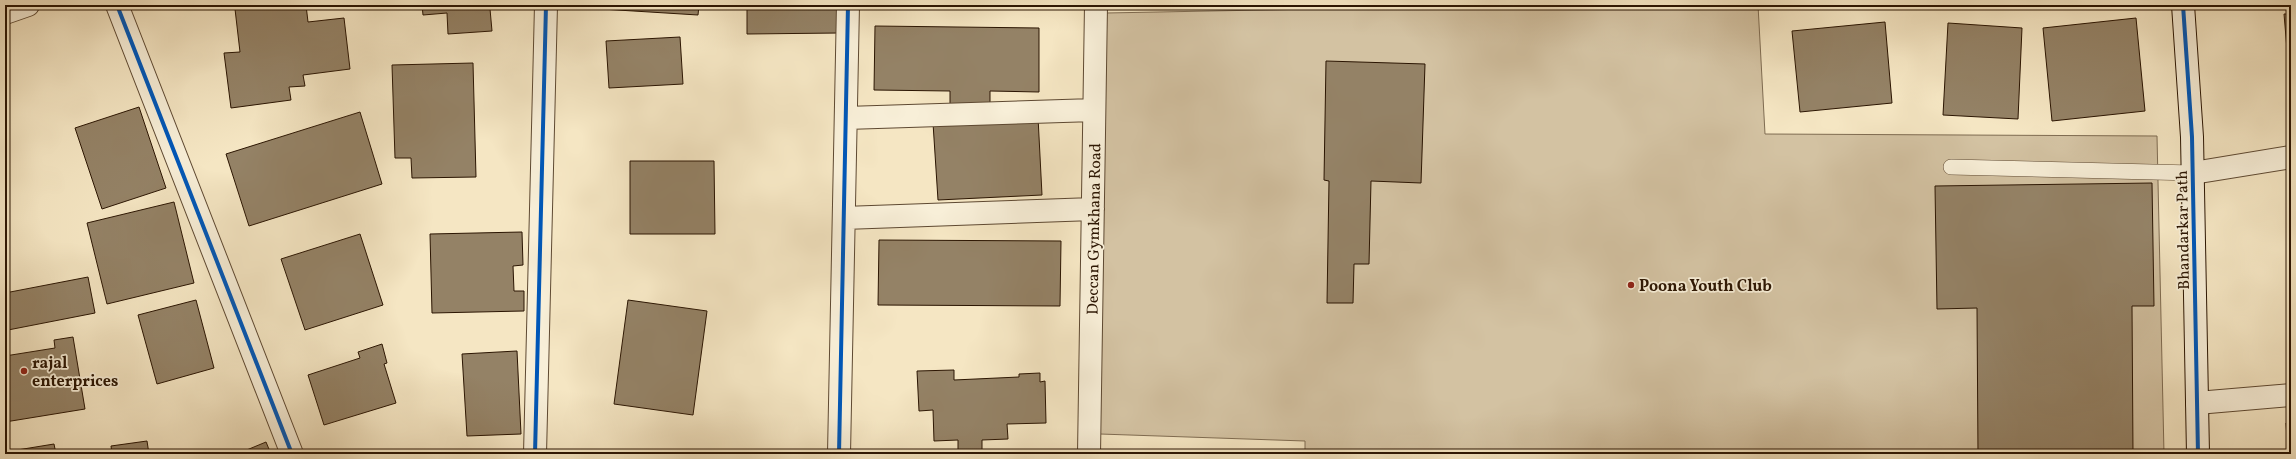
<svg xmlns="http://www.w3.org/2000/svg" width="2296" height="459" viewBox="0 0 2296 459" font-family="Vollkorn,serif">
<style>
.green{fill:#d3c2a2;stroke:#7f6c52}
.building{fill:#948266;stroke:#2b1502}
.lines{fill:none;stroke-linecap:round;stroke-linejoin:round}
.lane-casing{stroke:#5e4932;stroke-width:16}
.street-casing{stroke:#5e4932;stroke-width:24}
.secondary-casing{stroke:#2b1502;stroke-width:24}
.lane{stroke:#f8efd8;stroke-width:15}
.street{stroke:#f8efd8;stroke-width:22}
.secondary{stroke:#f8efd8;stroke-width:22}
.cycleway-casing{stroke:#f8efd8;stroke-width:6}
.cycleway{stroke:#0057b8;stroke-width:4}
.poi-dot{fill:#8f2418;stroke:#f8efd8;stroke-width:1.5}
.labels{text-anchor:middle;stroke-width:3.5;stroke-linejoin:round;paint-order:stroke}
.street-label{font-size:16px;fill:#2b1502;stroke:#f8efd8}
.poi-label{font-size:16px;font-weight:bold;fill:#2b1502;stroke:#f8efd8;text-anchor:start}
</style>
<rect width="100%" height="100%" fill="#f5e6c3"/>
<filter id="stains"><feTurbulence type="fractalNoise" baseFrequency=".005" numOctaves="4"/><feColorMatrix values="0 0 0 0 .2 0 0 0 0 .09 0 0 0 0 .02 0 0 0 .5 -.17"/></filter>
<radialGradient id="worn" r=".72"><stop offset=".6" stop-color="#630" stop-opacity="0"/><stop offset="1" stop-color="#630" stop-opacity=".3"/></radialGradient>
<!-- green -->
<path class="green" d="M1524 5H1758L1765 134 2157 136 2164 454H1305V441L1100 434 1106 13Z"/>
<!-- building -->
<path class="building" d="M253 5H308H306L308 22 344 18 350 69 303 75 305 86 289 87 291 100 231 108 224 53 240 52 235 9Z
M422 5H516V8L490 9 492 31 448 34 447 13 423 15Z
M569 5H699L698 15 569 7Z
M747 5H838L839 33 747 34Z
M2284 14H2291V97Z
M2136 18 2145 111 2052 121 2043 28Z
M1885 22 1892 103 1800 112 1792 31Z
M1948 23 2022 28 2018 119 1943 115Z
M875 26 1039 28V92L990 91V105H950V91L874 90Z
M680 37 683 84 609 88 606 41Z
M1326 61 1425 64 1421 183 1371 181 1369 264H1354L1353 303H1327L1329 181 1324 180Z
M473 63 476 177 412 178 411 158H395L392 65Z
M139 107 166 188 102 209 75 128Z
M360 112 382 184 249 226 226 154Z
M1038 117 1042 195 938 200 933 123Z
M630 161H714L715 234H630Z
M2152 183 2154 306H2132L2133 454H1978L1977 308 1937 309 1935 186Z
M174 202 194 283 107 304 87 223Z
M522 232 523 265 513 266 514 291H524V311L432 313 430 234Z
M360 234 383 305 305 330 281 259Z
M879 240 1061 241 1060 306 878 305Z
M88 277 95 313 8 330 5 317V293Z
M196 300 214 368 157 384 138 315Z
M628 300 707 311 693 415 614 404Z
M73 337 85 409 5 422V356L55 348 54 340Z
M382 344 387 363 384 364 396 403 324 425 308 375 360 358 358 352Z
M517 351 521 434 467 436 462 354Z
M954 370V380L1019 377V374L1040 373V382L1045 381 1046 423 1007 424 1008 439 982 440V451H958V440L934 441 933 410 919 411 917 371Z
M2286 423H2291V454H2288Z
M147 441 149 454H112L111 446Z
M266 442 271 454H237Z
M54 444 56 454H5V452Z"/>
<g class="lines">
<defs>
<path id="lane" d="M1951 167 2193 173"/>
<path id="street" d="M117 5 292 454
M5 13 28 5
M846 118 1094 110
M2193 173 2291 157
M844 218 1093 209
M2197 403 2291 395
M535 454 546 5
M839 454 848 5
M1089 454 1096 5"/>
<path id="secondary" d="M2183 5 2192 137 2198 454"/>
</defs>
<!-- lane casing -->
<use href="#lane" class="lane-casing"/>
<!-- street casing -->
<use href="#street" class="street-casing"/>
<!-- secondary casing -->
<use href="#secondary" class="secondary-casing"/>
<!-- lane -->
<use href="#lane" class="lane"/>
<!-- street -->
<use href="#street" class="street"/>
<!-- secondary -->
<use href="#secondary" class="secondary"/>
<defs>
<path id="cycleway" d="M117 5 292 454
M2183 5 2192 137 2198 454
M535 454 546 5
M839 454 848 5"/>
</defs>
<!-- cycleway casing -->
<use href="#cycleway" class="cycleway-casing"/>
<!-- cycleway -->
<use href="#cycleway" class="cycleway"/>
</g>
<!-- markers -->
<g class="poi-dot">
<circle cx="1631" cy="285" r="4"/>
<circle cx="24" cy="371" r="4"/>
</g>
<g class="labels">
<!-- street labels -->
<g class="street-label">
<text transform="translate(1093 229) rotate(-89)" y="6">Deccan Gymkhana Road</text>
<text transform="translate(2182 230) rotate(-91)" y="6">Bhandarkar Path</text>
</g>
<!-- poi labels -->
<g class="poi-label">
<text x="1639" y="291">Poona Youth Club</text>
<text x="32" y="368">rajal<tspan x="32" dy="18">enterprices</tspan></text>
</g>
</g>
<!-- margin -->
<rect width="2296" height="459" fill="none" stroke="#f5e6c3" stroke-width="20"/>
<rect x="6" y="6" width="2284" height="447" fill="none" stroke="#2b1502" stroke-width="2"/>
<rect x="10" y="10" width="2276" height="439" fill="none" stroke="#2b1502"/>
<rect width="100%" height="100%" filter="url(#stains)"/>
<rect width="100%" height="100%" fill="url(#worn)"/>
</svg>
